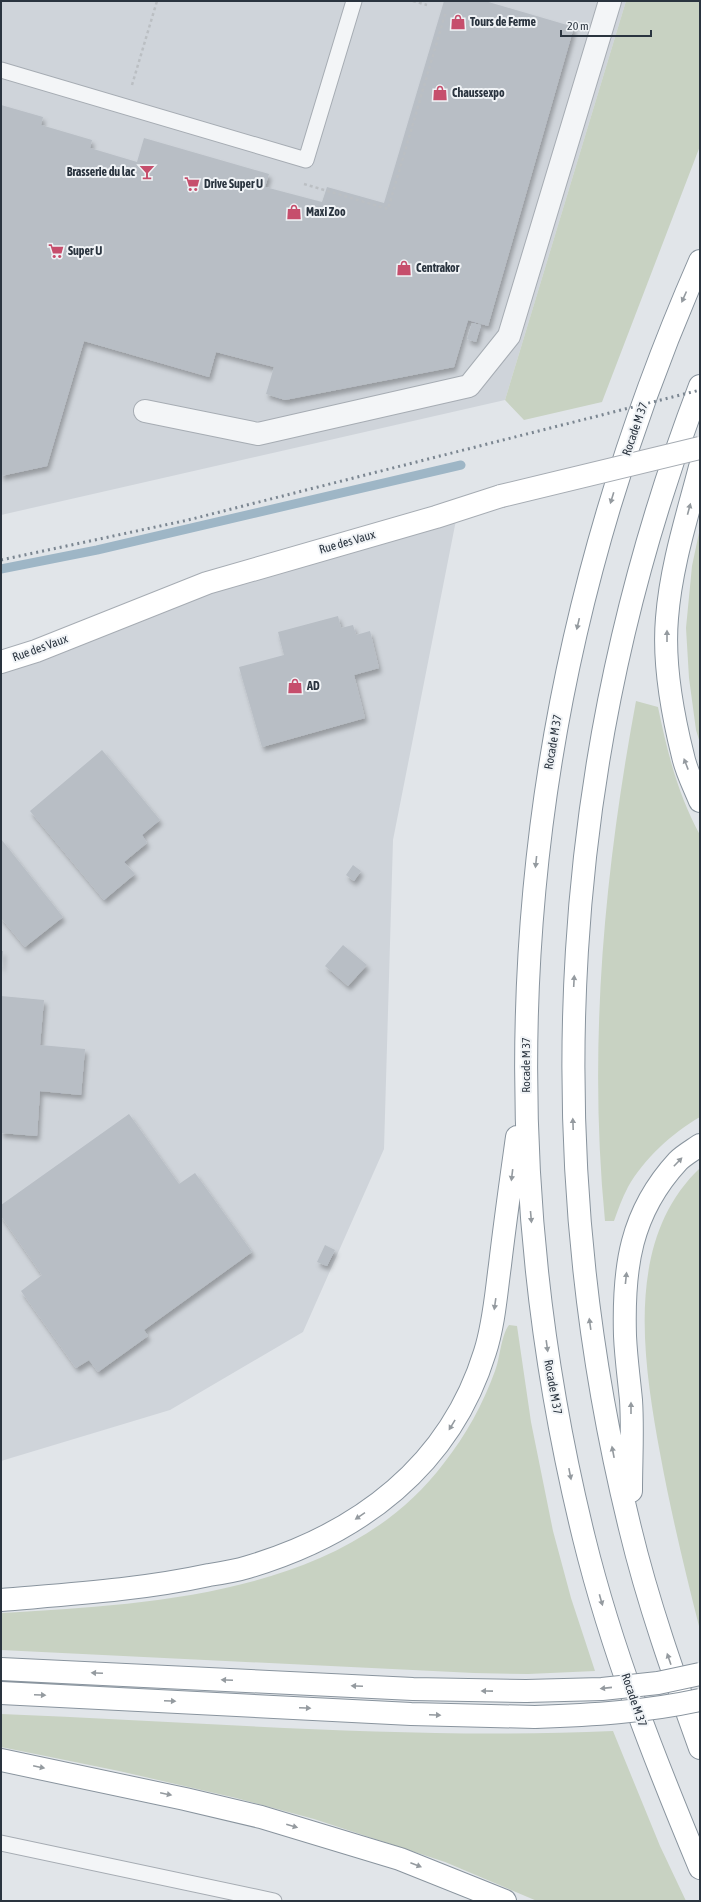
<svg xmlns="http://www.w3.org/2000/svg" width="701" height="1902" viewBox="0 0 701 1902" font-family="'Asap Condensed',sans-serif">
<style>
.built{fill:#cfd4da}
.green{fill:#c8d2c2}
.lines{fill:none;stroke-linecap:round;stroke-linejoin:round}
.stream{stroke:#9eb6c6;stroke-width:9}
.building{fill:#b8bec5;filter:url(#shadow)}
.lane-casing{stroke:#a6acb3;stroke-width:17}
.street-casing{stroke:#a6acb3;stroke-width:24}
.secondary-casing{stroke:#a6acb3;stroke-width:24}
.highway-casing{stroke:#89949e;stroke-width:24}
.path{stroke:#bbbfc3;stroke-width:2.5;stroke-dasharray:3 3;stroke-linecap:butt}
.lane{stroke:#f3f5f7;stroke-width:15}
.street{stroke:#f3f5f7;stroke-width:22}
.secondary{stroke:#fff;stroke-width:22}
.highway{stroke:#fff;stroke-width:22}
.rail{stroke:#7b8691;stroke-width:3;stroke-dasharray:2 4;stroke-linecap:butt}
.secondary-bridge-casing{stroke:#a6acb3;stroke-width:24;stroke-linecap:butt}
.highway-bridge-casing{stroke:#89949e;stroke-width:24;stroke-linecap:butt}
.secondary-bridge{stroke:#fff;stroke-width:22}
.highway-bridge{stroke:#fff;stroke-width:22}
.oneway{fill:#949a9f}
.labels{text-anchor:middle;stroke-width:4;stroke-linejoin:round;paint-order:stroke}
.poi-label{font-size:12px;font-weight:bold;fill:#2a343f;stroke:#f0f3f6;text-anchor:start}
.street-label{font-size:12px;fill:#2a343f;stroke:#f0f3f6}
</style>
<defs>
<filter id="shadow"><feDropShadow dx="2.5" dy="4.5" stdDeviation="2" flood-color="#0004"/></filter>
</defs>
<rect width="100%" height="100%" fill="#e1e5e9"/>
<!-- built -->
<path class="built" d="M1 1H626L505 400 1 515Z
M458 510 393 840 384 1149 303 1332 170 1410 1 1461V662Z"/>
<!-- green -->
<path class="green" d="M626 1H700V146L602 402 524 420 505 400Z
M700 528V743L696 730 689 678 686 628 692 566Z
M636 701 658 707C667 751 678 795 700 835V1117C672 1133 644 1159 628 1187 622 1198 618 1210 614 1221H605C588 1047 604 873 636 701Z
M700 1168V1630C685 1571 671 1513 660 1453 643 1360 624 1240 700 1168Z
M509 1325 517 1326 531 1422 553 1531 571 1598 595 1671 528 1674 474 1673 1 1650V1613C152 1604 345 1595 444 1463 466 1435 483 1404 495 1371 500 1359 501 1335 509 1325Z
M1 1714C205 1722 409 1740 613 1731L660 1846 686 1901H537L445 1862 314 1819 236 1798 119 1771 1 1747Z"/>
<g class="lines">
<!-- stream -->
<path class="stream" d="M1 569 97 550 461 465"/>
</g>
<!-- building -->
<path class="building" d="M444 1H485L574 27 488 326 468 320 454 367 285 400 266 394 274 367 216 352 209 377 84 341 47 466 1 476V105L43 117 41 125 92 140 90 148 137 162 144 138 269 174 265 187 322 202 327 187 384 203Z
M472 323 481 325 476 342 467 339Z
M338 616 341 628 353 625 356 635 370 631 379 668 354 675 365 718 262 747 239 667 284 655 278 632Z
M102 750 160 820 142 835 147 843 124 862 135 874 104 900 30 811Z
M1 839 63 917 25 947 1 918Z
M353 865 361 871 354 881 346 875Z
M343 945 367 965 348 986 325 966Z
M1 951H3L2 967H1Z
M1 996 44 1000 40 1045 85 1049 81 1095 40 1091 37 1136 1 1133Z
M129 1114 179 1184 195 1173 252 1252 144 1330 148 1336 98 1372 89 1360 76 1368 21 1291 42 1275 1 1216V1205Z
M325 1245 335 1250 327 1266 317 1262Z"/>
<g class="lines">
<defs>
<path id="lane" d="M1 70 306 160 354 1
M1 1843 274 1901"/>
<path id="street" d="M145 411 258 434 469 386 509 336 610 1"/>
<path id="secondary" d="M1 662 36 651 207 583 436 517 501 496"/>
<path id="highway" d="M700 261C520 671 477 1103 584 1538 612 1652 655 1760 700 1868
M700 386C559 754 536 1146 630 1528 648 1603 674 1676 700 1748
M700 467C687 517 671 566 667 618 663 663 672 712 683 756 686 771 694 786 700 801
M631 1491C631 1461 633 1430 631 1400 629 1379 626 1358 625 1336 623 1268 630 1213 678 1161 684 1155 693 1150 700 1145
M1 1600C71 1594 140 1590 209 1575 222 1573 235 1571 248 1567 359 1534 450 1466 485 1352 494 1324 496 1294 500 1265 505 1222 511 1180 517 1137
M1 1669 413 1689 526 1691
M1 1693 411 1714 535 1717
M1 1760 185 1799 261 1817 400 1859 505 1901"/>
</defs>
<!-- lane casing -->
<use href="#lane" class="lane-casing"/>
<!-- street casing -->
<use href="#street" class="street-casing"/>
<!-- secondary casing -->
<use href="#secondary" class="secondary-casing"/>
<!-- highway casing -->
<use href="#highway" class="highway-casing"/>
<!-- path -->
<path class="path" d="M413 1 427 5
M132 85 157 1
M304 184 388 209 446 11"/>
<!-- lane -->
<use href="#lane" class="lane"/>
<!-- street -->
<use href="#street" class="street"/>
<!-- secondary -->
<use href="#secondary" class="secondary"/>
<!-- highway -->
<use href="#highway" class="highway"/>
<!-- rail -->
<path class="rail" d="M1 560 188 520 700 390"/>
<defs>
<path id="secondary-bridge" d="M501 496 700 448"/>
<path id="highway-bridge" d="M526 1691 602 1689 658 1683 700 1674
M535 1717C591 1715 645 1712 700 1700"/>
</defs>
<!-- secondary-bridge casing -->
<use href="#secondary-bridge" class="secondary-bridge-casing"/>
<!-- highway-bridge casing -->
<use href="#highway-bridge" class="highway-bridge-casing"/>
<!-- secondary-bridge -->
<use href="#secondary-bridge" class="secondary-bridge"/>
<!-- highway-bridge -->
<use href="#highway-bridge" class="highway-bridge"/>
</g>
<!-- one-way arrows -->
<defs><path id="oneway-solid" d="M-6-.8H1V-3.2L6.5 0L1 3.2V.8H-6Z"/></defs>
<g class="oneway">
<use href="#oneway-solid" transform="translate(684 297) rotate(114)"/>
<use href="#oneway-solid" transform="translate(612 498) rotate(107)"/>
<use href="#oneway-solid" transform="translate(689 509) rotate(-75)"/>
<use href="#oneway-solid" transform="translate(578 624) rotate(103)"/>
<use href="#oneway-solid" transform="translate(667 636) rotate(-90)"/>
<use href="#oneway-solid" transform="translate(686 764) rotate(-111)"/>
<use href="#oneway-solid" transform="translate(536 862) rotate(96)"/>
<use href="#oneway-solid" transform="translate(574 981) rotate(-87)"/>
<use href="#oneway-solid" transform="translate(573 1124) rotate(-92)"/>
<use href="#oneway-solid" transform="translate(678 1162) rotate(-46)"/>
<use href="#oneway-solid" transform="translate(512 1175) rotate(97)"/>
<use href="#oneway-solid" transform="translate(531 1217) rotate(85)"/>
<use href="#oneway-solid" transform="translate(626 1278) rotate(-84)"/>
<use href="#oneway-solid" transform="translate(495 1304) rotate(98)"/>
<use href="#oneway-solid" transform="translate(590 1324) rotate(-98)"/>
<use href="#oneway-solid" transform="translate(547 1346) rotate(82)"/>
<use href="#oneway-solid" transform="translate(631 1408) rotate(-90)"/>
<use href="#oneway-solid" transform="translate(452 1425) rotate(121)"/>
<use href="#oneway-solid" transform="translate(613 1452) rotate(-101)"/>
<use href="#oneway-solid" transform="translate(570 1474) rotate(79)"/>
<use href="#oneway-solid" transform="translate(360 1516) rotate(146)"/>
<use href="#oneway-solid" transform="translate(601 1600) rotate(74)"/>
<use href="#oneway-solid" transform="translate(669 1659) rotate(-109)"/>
<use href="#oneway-solid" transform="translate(97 1673) rotate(-177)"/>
<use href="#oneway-solid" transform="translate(227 1680) rotate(-177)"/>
<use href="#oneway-solid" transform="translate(357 1686) rotate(-177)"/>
<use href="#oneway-solid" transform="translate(606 1688) rotate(174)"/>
<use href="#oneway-solid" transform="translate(487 1691) rotate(-179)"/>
<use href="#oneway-solid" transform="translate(40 1695) rotate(3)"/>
<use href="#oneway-solid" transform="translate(170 1701) rotate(3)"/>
<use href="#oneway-solid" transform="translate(305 1708) rotate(3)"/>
<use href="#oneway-solid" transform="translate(435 1715) rotate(2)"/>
<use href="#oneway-solid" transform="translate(39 1767) rotate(12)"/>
<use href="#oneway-solid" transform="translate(166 1794) rotate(12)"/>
<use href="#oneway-solid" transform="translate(292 1826) rotate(16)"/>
<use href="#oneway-solid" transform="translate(416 1865) rotate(21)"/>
</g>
<!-- icons -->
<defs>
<symbol id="shop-bare" viewBox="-9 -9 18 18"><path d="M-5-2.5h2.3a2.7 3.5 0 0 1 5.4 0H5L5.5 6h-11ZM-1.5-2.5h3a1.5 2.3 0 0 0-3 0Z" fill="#c64e6c" stroke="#f0f3f6" stroke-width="2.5" paint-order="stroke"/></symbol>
<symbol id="bar-bare" viewBox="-9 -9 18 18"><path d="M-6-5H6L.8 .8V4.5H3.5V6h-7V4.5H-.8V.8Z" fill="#c64e6c" stroke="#f0f3f6" stroke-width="2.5" paint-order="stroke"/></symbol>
<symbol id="supermarket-bare" viewBox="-9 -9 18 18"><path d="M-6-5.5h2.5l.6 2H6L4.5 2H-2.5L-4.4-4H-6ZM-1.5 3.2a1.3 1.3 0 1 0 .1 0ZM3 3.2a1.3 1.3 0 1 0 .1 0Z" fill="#c64e6c" stroke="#f0f3f6" stroke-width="2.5" paint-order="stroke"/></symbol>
</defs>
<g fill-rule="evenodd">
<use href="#shop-bare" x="447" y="11" width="22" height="22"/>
<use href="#shop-bare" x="429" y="82" width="22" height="22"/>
<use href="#bar-bare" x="136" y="161" width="22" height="22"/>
<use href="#supermarket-bare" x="181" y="173" width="22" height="22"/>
<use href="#shop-bare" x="283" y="201" width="22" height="22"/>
<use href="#supermarket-bare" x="45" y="240" width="22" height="22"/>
<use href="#shop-bare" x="393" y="257" width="22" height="22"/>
<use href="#shop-bare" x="284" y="675" width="22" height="22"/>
</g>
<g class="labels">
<!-- poi labels -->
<g class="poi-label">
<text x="470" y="26">Tours de Ferme</text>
<text x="452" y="97">Chaussexpo</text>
<text x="135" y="176" text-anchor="end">Brasserie du lac</text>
<text x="204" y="188">Drive Super U</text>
<text x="306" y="216">Maxi Zoo</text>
<text x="68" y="255">Super U</text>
<text x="416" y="272">Centrakor</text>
<text x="307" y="690">AD</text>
</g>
<!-- street labels -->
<g class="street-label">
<text transform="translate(635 429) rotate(-71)" y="4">Rocade M 37</text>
<text transform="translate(347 542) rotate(-16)" y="4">Rue des Vaux</text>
<text transform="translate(40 648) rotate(-20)" y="4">Rue des Vaux</text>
<text transform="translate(553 742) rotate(-80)" y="4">Rocade M 37</text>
<text transform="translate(526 1065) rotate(-90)" y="4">Rocade M 37</text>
<text transform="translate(553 1387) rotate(80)" y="4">Rocade M 37</text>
<text transform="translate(634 1700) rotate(71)" y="4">Rocade M 37</text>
</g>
</g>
<!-- border -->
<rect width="701" height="1902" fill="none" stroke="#2a343f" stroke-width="4"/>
<!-- scale -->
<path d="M561 30v6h90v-6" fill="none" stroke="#2a343f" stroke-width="2"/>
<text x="567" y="30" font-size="12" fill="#2a343f" stroke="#f0f3f6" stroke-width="3" paint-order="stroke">20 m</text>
</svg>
